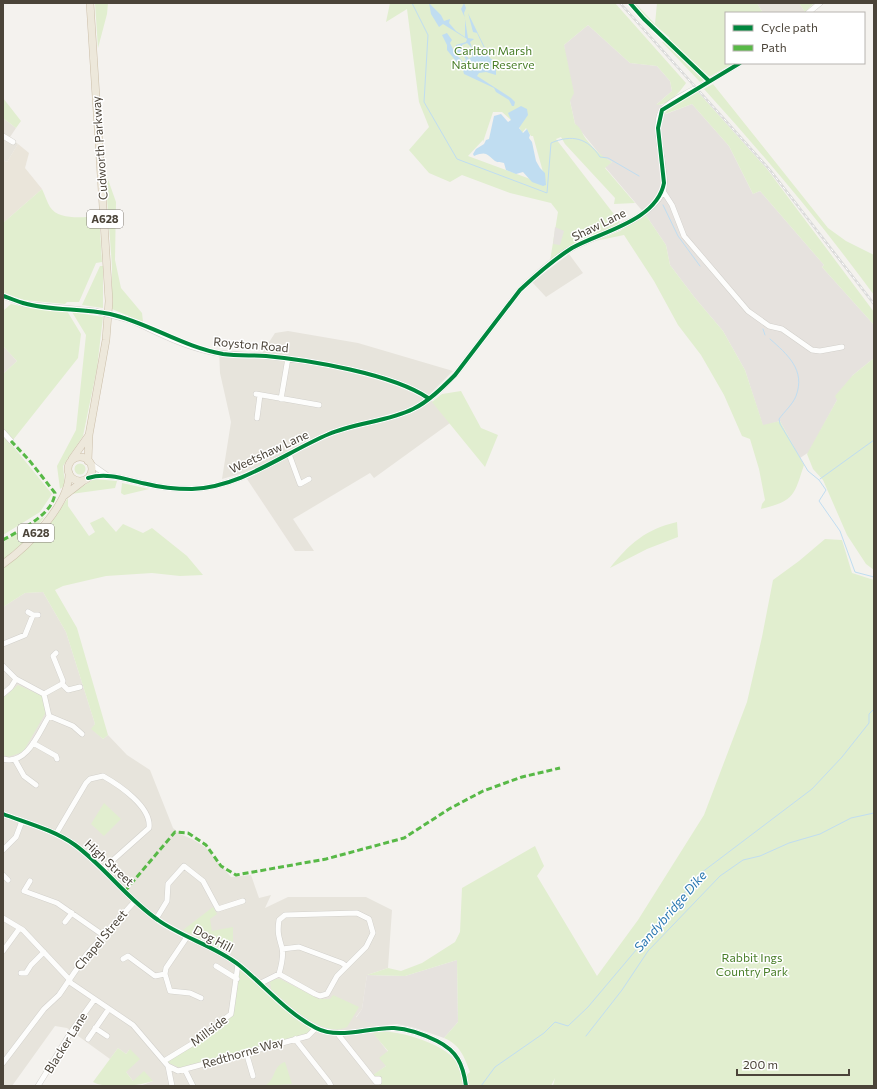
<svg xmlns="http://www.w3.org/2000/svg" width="877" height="1089" viewBox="0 0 877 1089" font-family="Commissioner,sans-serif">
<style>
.residential{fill:#e7e4dc}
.industrial{fill:#e6e2de}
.education{fill:#eae5da}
.green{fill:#e1eecf;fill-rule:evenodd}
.parking{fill:#e6e3df}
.water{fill:#c0ddf1;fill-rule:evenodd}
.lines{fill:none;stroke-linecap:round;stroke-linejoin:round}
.stream{stroke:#c0ddf1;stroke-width:1}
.minor-casing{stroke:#d2d0cb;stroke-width:6}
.highway-casing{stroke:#ccbfa9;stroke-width:8}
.minor{stroke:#fdfdfc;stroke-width:5}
.highway{stroke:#ede8db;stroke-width:7}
.rail-casing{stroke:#dbdbda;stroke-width:2.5}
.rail{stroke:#fff;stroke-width:1;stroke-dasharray:3;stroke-linecap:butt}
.minor-bridge-casing{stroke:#d2d0cb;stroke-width:6;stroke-linecap:butt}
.minor-bridge{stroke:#fdfdfc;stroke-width:5}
.quiet{stroke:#58b947;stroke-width:3;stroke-dasharray:6 3;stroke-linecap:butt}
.cycleway-casing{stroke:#fff;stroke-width:6}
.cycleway{stroke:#00873e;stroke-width:4}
.labels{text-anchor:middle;stroke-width:3;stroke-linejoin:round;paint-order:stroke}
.shield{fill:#fff;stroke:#817c74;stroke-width:1}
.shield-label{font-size:11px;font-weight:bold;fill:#4b4439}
.park-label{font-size:12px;fill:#4a7f2a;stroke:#fff}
.street-label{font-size:12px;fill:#4b4439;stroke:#fff}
.water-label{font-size:13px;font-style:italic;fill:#2e7ab2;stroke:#fff}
</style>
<rect width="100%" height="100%" fill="#f4f2ee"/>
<!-- residential -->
<path class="residential" d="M757 3H799L805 12 763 13Z
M3 118 16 128 10 137 18 144 7 162 3 160Z
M569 254 583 273 546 297 532 282Z
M288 331 358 343 453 371 428 396 450 423 374 478 370 473 293 519 314 551H295L243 473 222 479 231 422 220 373 219 350 262 353 275 333Z
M3 346 17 361 3 374Z
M43 592 66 632 95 724 92 729 103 739 108 735 127 755 150 770 173 828 180 834 192 839 205 847 231 877 251 875 259 898 271 895 265 908 288 897H366L392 910 388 968 367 975 362 1009 356 1017 378 1026 372 1031 388 1052 386 1066 371 1077 376 1086H140L153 1081H133L126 1072 129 1050 126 1054 118 1048 110 1059 67 1028 55 1026 12 1086H3V607L25 593Z"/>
<!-- industrial -->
<path class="industrial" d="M588 25 630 63 657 66 670 81 672 91 657 104 662 105 666 114 692 104 729 146 753 194 760 191 824 265 822 267 874 325V358L853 375 837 400 809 452 800 458 780 421 763 426 745 370 723 331 695 298 670 265 666 245 645 214 605 167 612 162 602 157 575 124 570 101 564 45Z
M457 960 458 1022 444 1038 415 1028 397 1024 378 1026 356 1018 362 1009 367 975 405 976Z"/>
<!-- education -->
<path class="education" d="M18 144 29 153 25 168 42 189 3 223V160L7 162Z"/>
<!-- green -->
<path class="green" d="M95 3H108L107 14 98 48Z
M390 3H615L686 83C679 93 669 105 656 105L672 91 670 81 657 66 630 63 588 25 564 45 574 93 570 101 575 124C581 127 582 134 586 139 594 149 601 156 612 162L605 168 635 203 614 204 615 198 565 144 561 137 556 139 620 222 610 230 550 261 558 212 551 203 510 193 462 175 450 182 429 173 409 150 429 127 419 102 407 9 386 22ZM493 112H502L520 128 521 134 526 128 531 136H533L543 172 541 183 468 156 483 140V142Z
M627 3H635L655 24 657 3H757L763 13H726V63H734L700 82 662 42 670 38 655 25 650 30Z
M799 3H814L805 12Z
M713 84 828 228 846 241 874 255V295C821 223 764 155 704 89Z
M697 91 767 169 874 312V325L822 267 824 265 760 191 753 194 729 146 692 104 665 114 666 110Z
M3 98 21 121 16 128 3 118Z
M105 171 116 202 115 260 121 288 142 313 143 322 112 309V266Z
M42 189C45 195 47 202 50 207 59 221 85 217 99 216L102 262 96 263 79 302H67L65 304 24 300 3 293V223Z
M645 214 666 245 670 265 695 298 723 331 745 370 763 425 780 421 804 465C794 495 795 501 761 509L762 504 765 500 759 469 750 439 742 436 724 395 701 355 678 325 654 281 624 235 595 241 620 231Z
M100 266H103V308L82 305Z
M11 304 25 307 67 311 81 334 78 358 13 440 3 429V374L17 361 3 346V311Z
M72 312 103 317 97 368 83 436 63 466 65 485 60 489 57 466 76 430 86 335Z
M874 358V570L866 564 847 535 823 480 813 469 807 454 837 400 835 396 853 375Z
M461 391 481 428 498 435 485 467 432 402 442 394Z
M3 434 52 494 40 512 3 535Z
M74.5 469a5.5 5.5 0 1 1 11 0a5.5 5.5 0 1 1-11 0Z
M94 479 117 481 115 488 71 494Z
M122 483 149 489 124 495 121 493Z
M68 498V506L89 536 95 532 90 523 103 517 116 532 123 524 143 533 152 528 187 556 203 575 180 576 152 573 106 576 63 586 55 590 77 628 108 735 103 739 91 729 95 724 66 632 43 592 25 593 3 607V567L45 529Z
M45 516 29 538 3 560V542Z
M677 522 678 537 647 549 610 568C629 544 646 529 677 522Z
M825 539 842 540 852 573 874 580V1086H553L555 1078 551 1086H399L398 1085 376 1086 370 1077 386 1066 379 1058 388 1051 371 1031C395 1029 449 1043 460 1067 462 1070 461 1075 462 1079L470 1072C464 1056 460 1045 444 1038L458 1022 457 960 405 976 367 975 388 968 401 971 422 963 455 942 460 932 462 888 535 846 544 866 537 876 597 976 638 920 704 815 747 702 762 637 773 580 799 561Z
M18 685 42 696 46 712 23 752 8 757 3 755V698Z
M104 803 121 819 104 836 91 824Z
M213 907 217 914 210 919 212 931 233 927V947L224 951 183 930Z
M238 964 286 1007 316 1028 313 1032 185 1070 164 1061 231 1014Z
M274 979H280L319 999H330L333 995 359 1007 347 1027C323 1039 287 1004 271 989L270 982Z
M118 1048 126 1054 130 1049 140 1059 126 1072 133 1081 144 1071 153 1081C139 1086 105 1089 93 1082Z
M285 1062 292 1084 264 1086C276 1081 272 1066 285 1062Z"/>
<!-- parking -->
<path class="parking" d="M555 227 564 231 560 245 553 244Z"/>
<!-- water -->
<path class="water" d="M429 3 441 15 444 21 450 19 449 23 456 31 465 37V18L461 9 464 3 466 8 464 13 468 38 474 39 470 42 472 48 480 46 474 49V53L479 55 484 48 477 33 473 32 468 13 490 58 496 63V75L486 72 479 73 477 76 511 98 515 102 514 106H512L509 100 496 92 494 88 464 74 463 70 447 50V45L442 35 447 33 452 40 450 43 453 49H456V45L466 42 467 39 443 24 439 27 431 14ZM467 43 471 47 468 52 473 56 469 59 466 55 464 56 466 60 463 62 457 55 462 50V45ZM470 61 474 63 472 71 464 65Z
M521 106 527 109 528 115 519 128 523 133 527 129 530 135 529 138 532 142 536 161 540 168 545 173 546 185 543 186 532 182 523 172 516 174 506 170 504 163C501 162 498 163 495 161 486 154 487 151 474 156L473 154 476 149 484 144 486 140 489 139 494 116 501 114 508 122 511 120 508 113Z"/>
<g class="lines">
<!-- stream -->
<path class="stream" d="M412 3 428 35 424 102 457 159 547 193 551 143C572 134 588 138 600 157L608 158 639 176
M663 205 678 236 700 266
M763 329 765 335
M770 339C787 354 806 370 796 396 793 404 784 412 779 419L780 424 808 471 819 480 826 490 819 501 840 531 855 572 874 577
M820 479 874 440
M586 1036 622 990 648 951 720 876 743 860 760 856 789 843 820 834 851 818 874 813
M481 1086 495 1067 544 1033 555 1022 568 1026 588 1007 701 873 812 789 842 757 869 723V714L874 709"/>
<defs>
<path id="minor" d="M808 13 820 3
M703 85 740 63
M3 136 13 142
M663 191 672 205 684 236 748 311 769 326 782 329 812 350 820 351 842 347
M3 296 24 304 95 311
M130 320C155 331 180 345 207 351 226 356 245 354 264 356 308 360 392 373 428 398
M256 394 319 405
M281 399 288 358
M257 418 260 395
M3 432 11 441
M289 454 300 484 309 479
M91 464 108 476
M88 478C108 472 127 480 147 484 162 488 177 489 192 489 242 487 284 453 329 434 355 423 389 421 413 409 428 402 443 387 455 375L520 290C536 275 554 258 574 247 599 234 650 220 663 192 666 184 664 175 663 168 662 152 652 120 663 109 671 100 684 95 694 89
M28 612 33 615H38
M3 644 25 635 33 615
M3 666 16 679 44 694 49 716C39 732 27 766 3 759
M62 684 68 690 80 687
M3 694 11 687 16 679
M44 694 62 684 63 681 53 656 56 653
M49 716 73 726 82 734
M33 743 56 756 57 759
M15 760 24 776 36 785
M3 814C27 823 54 830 75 845 105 867 127 899 158 920 183 938 215 946 239 965 265 986 287 1013 316 1028 339 1040 369 1027 394 1028 409 1029 423 1034 437 1041 457 1051 463 1064 466 1086
M56 834 86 783 90 779 103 776C119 785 152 807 149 828L103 869
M3 850 16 837 22 821
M3 875 8 880
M30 881 24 891 57 903 103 935
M3 918 23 930 68 978 71 983 133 1025 168 1066 178 1071 308 1036 316 1028
M156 919 167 901 168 884 184 866 203 881 218 909 243 901
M65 922 72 913
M187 937 166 968 165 974 170 991 190 993 201 998
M282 949 299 947 342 963 346 966
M3 951 19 929
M123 959 128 956 155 976 165 974
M216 966 237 979
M21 973H26L31 965 44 952
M261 983 279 974 315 994 320 996 327 994 337 976 366 947 373 933 369 919 357 913 285 915 279 920C277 933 279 937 282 948 284 956 281 967 279 974
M95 1028 107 1036
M337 1033 376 1082H379V1079H374
M88 1039 108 1010
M295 1039 329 1082 331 1086
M246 1052 253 1076
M164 1061 195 1042 231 1014 238 964
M3 1063 44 1009 59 995 87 954 135 901
M168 1066 172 1086
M185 1070 193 1086
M38 1086 71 1032 94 1000"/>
<path id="highway" d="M68 469a12 12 0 1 1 24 0a12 12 0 1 1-24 0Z
M72 459 89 435
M88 461 89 435 106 340 109 301 90 3
M65 495 83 481
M3 564C27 547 70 504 69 473"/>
</defs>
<!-- minor casing -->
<use href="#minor" class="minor-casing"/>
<!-- highway casing -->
<use href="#highway" class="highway-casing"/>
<!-- minor -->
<use href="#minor" class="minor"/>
<!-- highway -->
<use href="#highway" class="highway"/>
<defs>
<path id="rail" d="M620 3 770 170 874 304"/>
</defs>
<!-- rail casing -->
<use href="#rail" class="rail-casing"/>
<!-- rail -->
<use href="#rail" class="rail"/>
<defs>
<path id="minor-bridge" d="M95 311 130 320"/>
</defs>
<!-- minor-bridge casing -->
<use href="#minor-bridge" class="minor-bridge-casing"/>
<!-- minor-bridge -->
<use href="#minor-bridge" class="minor-bridge"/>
<!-- quiet -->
<path class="quiet" d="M3 540C20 530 53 515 55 493L29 460 11 441
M125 891 175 832 188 833 206 845 221 866 236 875 326 859 404 838 449 809 483 791 522 777 560 768"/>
<defs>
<path id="cycleway" d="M630 3 644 19 709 81
M3 296C10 298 16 301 23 303 49 311 82 308 110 314 149 323 183 347 223 354 237 356 252 355 266 356 309 360 393 374 428 398
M88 478C108 472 127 480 147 484 162 488 177 489 192 489 242 487 284 453 329 434 355 423 389 421 413 409 428 402 443 387 455 375L520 290C536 275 553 260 572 248 600 232 657 221 664 183L658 128 662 110 740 63
M3 814C27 823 54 830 75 845 105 867 127 899 158 920 183 938 215 946 239 965 265 986 287 1013 316 1028 339 1040 369 1027 394 1028 409 1029 423 1034 437 1041 457 1051 463 1064 466 1086"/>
</defs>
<!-- cycleway casing -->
<use href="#cycleway" class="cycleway-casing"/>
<!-- cycleway -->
<use href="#cycleway" class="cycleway"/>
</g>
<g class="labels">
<!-- shield labels -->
<g class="shield">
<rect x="87" y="210" width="36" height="18" rx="3"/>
<rect x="18" y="524" width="36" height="18" rx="3"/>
</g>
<g class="shield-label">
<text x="105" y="223">A628</text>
<text x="36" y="537">A628</text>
</g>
<!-- park labels -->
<g class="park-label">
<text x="493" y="55">Carlton Marsh<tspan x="493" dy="14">Nature Reserve</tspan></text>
<text x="752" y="962">Rabbit Ings<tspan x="752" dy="14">Country Park</tspan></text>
</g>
<!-- street labels -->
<g class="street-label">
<text transform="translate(100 148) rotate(-94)" y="4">Cudworth Parkway</text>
<text transform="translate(599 225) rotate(-26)" y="4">Shaw Lane</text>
<text transform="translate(251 345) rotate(5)" y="4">Royston Road</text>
<text transform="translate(269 452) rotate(-25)" y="4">Weetshaw Lane</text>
<text transform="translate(109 863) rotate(43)" y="4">High Street</text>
<text transform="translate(213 939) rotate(28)" y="4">Dog Hill</text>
<text transform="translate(101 940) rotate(-50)" y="4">Chapel Street</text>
<text transform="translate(209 1031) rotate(-37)" y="4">Millside</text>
<text transform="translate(66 1043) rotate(-58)" y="4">Blacker Lane</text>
<text transform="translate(243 1053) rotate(-16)" y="4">Redthorne Way</text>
</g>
<!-- water labels -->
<g class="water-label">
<text transform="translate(670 911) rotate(-49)" y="5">Sandybridge Dike</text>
</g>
</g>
<!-- border -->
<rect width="877" height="1089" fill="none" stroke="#4b4439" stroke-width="8"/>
<!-- legend -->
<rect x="725" y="12" width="140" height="52" fill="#ffffff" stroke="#b7b4b0"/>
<rect x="733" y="25" width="20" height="6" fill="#00873e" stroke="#b7b4b0"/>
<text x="761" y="32" font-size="12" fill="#4b4439">Cycle path</text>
<rect x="733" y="45" width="20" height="6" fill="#58b947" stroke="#b7b4b0"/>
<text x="761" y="52" font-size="12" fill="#4b4439">Path</text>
<!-- scale -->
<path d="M737 1069v6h112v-6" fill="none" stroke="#4b4439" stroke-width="2"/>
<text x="743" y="1069" font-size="12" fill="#4b4439" stroke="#ffffff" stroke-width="3" paint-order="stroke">200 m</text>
</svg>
